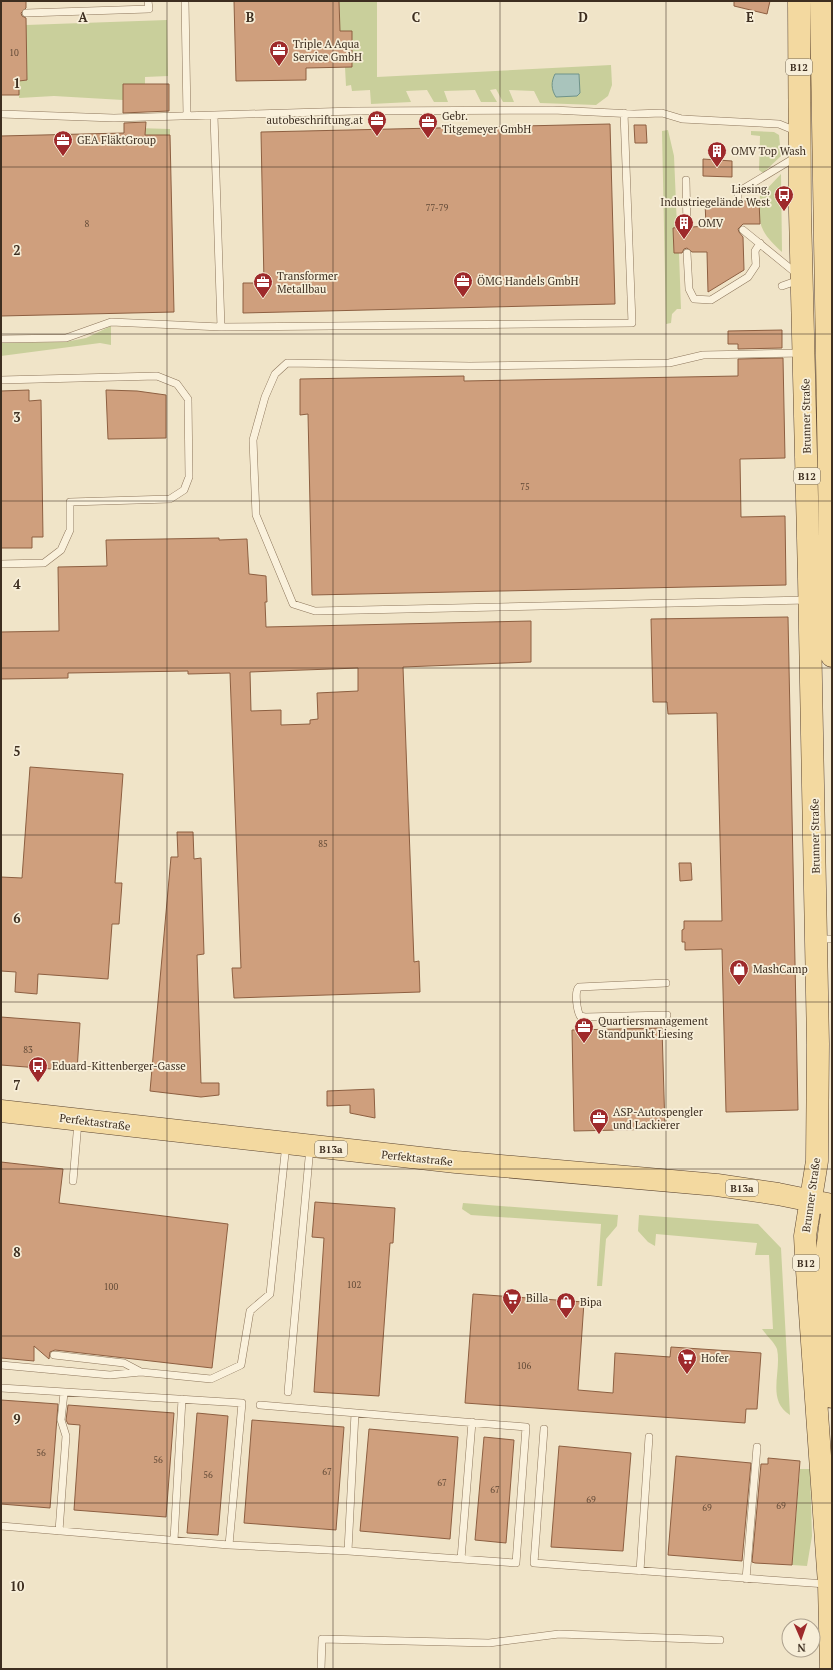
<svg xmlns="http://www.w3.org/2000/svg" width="833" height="1670" viewBox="0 0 833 1670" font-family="'PT Serif',serif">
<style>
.green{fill:#c9cf9b}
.water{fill:#a9c4bc;stroke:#6f938a}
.building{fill:#cf9f7d;stroke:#8d5f41;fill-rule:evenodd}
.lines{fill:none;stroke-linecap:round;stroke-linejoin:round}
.lane-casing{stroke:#8d765c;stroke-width:8}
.primary-casing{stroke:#5b4430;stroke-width:23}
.lane{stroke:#faf1dc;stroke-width:7}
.primary{stroke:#f3d9a0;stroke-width:22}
.grid{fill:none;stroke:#3d2e20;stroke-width:1;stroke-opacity:0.55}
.labels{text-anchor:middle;stroke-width:3.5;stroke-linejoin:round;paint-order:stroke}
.number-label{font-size:9px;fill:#624a37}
.shield{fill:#f7eed8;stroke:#756857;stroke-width:1}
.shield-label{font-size:10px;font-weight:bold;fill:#3d2e20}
.poi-label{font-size:11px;fill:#3d2e20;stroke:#f7eed8;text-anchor:start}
.street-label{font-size:11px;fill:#3d2e20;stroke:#f7eed8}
.grid-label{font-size:13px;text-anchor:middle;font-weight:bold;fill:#3d2e20;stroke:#f7eed8;stroke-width:3.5;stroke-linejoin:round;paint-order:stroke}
</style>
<rect width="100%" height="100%" fill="#f0e4c8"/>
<!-- green -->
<path class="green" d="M339 1H377V77L611 65 612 85 608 96 596 105 540 103 534 91 509 90 514 102H503L496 89 490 90 497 102H481L475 90 444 91 448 102H434L427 90 406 91 411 102 371 104 370 90 352 91 351 85 346 86 345 67H352V32L340 31Z
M167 20 168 76 145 77V84H123V100L54 96 19 98V81L27 80 26 25Z
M136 128 170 129V135H145V132Z
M668 130 674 156 677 227 673 228 674 253H679L681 309H677L672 314 671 323 666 324 662 131Z
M751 131 774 132 779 135 781 156 763 173 759 170 760 136 751 135Z
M781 174 782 252C762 234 756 224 760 196Z
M111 326V345L100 343 1 356V343L65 342 86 338Z
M463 1203 618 1215 617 1226 606 1239 602 1286H597L601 1224 471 1215 462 1209Z
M639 1215 758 1224 781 1248 790 1415C766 1400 782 1372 777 1349 775 1343 766 1335 762 1329H773L769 1255H755L757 1243 656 1234 655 1246 648 1242 638 1231Z
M800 1469H810L812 1536 807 1566 792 1565Z"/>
<!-- water -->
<path class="water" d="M555 74H579L580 93 577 96 556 97C551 89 551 82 555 74Z"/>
<!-- building -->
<path class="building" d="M1 1H26V8L21 13 22 16 26 18 27 80 19 81V95H1Z
M234 1H339L340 31H352V67L306 68V80L236 81Z
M734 1H770L767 14 734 6Z
M123 84H169V111L123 113Z
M146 122 145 135H170L174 312 1 316V136L124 133V123Z
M610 124 615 304 243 313V283H264L261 132Z
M634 125H646L647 143H635Z
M703 159 732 161V177L703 176Z
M733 201 735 205 738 206 743 201H759L760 224H743L738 229 739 232 743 237 744 270 708 292 707 252H692L687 248 684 249 682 253H674L673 228 682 227 684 231 687 232 692 227 706 226 705 202Z
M782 330V348L738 349V344H728V331Z
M783 358 785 458 740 459 741 517 785 516 786 585 312 595 308 414 300 415V379L464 376V381L738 376V359Z
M29 390V401L41 400 43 537H32V548H1V391Z
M106 390 137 391 166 395V438L108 439Z
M219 538V540L247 539 249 574 266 576 267 602H265L266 627 531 621V662L403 667 414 962 419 961 420 992 234 998 232 968H241L230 673 188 674V671L68 673V678L1 679V632L59 631 58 567 107 566 106 540ZM358 668V691L317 693 318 719 310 720V724L281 725V710L251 711 250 672Z
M788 617 798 1110 726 1112 722 949 685 950V942H682V930L684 929V921H722L717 713 668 714 667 702H653L651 619Z
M30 767 123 774 115 883H122L119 924H112L108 979 38 974 37 994 15 992 16 972 1 971V877L22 878Z
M177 832H193L194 859 201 858 204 954 197 955 201 1083H219V1095L201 1097 150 1091 171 857H178Z
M679 863H691L692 880 680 881Z
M1 1017 80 1023 77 1071 1 1065Z
M662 1028 665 1129 574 1131 572 1030Z
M374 1089 375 1118 350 1113V1105L327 1106V1091Z
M1 1162 63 1169 59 1203 228 1224 212 1368 55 1350 50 1352 49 1359 34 1346V1361L1 1358Z
M315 1202 395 1208 393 1243H390L379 1396 314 1392 324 1238 312 1237Z
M473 1294 584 1302 578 1390 613 1393 615 1353 670 1357 671 1347 761 1353 757 1409H746L745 1423 465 1403Z
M1 1400 58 1404 50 1508 1 1504Z
M68 1405 174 1413 166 1517 74 1510 80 1425 68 1424 66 1420Z
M197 1413 228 1416 218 1535 187 1533Z
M252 1420 344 1427 336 1530 244 1523Z
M369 1429 458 1437 450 1539 360 1531Z
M484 1437 514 1440 506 1543 475 1540Z
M559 1446 631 1453 623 1551 551 1547Z
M676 1456 751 1463 742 1561 668 1555Z
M768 1458 800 1461 792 1565 755 1563 752 1562 761 1464H768Z"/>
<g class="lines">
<defs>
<path id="lane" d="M185 1 187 116
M26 13 149 9 148 1
M1 114 114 118 354 111 553 110 634 114 662 113 682 119 779 124 796 131
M214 116 221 327
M686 180 687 227
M738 201V192L796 157
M743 230 797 274
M687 253 689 289 694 299 711 300 748 277 756 265 755 251 760 243
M782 286 799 280
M1 339 66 338 111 322 221 327 632 323 624 113
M802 353 703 355 669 363 470 366 287 363 275 374 265 397 253 440 256 515 293 604 315 611 808 600
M1 380 157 376 177 384 188 399 189 477 184 490 170 499 70 502V530L61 550 44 563 1 564
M819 939H832
M666 983 579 987C574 991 577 1010 580 1016L585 1017 667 1015
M73 1181 78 1122
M54 1355 124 1363 141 1372
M1 1365 110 1375 141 1372 211 1379 241 1365 250 1311 270 1294 286 1144
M1 1388 242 1403 229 1545
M288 1392 310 1147
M544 1429 534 1563 826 1584
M1 1526 229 1545 348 1551 516 1563 526 1427 260 1405
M59 1531 66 1436 61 1420 64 1393
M174 1540 182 1399
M348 1551 355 1413
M461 1559 472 1422
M640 1571 649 1437
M746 1579 757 1447
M321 1669 322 1639 489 1643 559 1634 720 1640"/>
<path id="primary" d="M799 1 800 212 809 578 818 1044 817 1161 805 1236 806 1256 829 1584 831 1669
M821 1 832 656
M1 1111 456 1162 717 1185 778 1194 832 1205
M832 1214C821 1274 828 1336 832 1397"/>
</defs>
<!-- lane casing -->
<use href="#lane" class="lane-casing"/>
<!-- primary casing -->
<use href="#primary" class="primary-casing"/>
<!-- lane -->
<use href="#lane" class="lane"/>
<!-- primary -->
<use href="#primary" class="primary"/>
</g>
<!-- grid -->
<path class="grid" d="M167 1V1669M333 1V1669M500 1V1669M666 1V1669M1 167H832M1 334H832M1 501H832M1 668H832M1 835H832M1 1002H832M1 1169H832M1 1336H832M1 1503H832"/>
<!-- icons -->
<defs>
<symbol id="office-pin" viewBox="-11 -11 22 30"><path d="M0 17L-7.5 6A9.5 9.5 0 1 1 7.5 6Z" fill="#9e2a2b" stroke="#f7eed8"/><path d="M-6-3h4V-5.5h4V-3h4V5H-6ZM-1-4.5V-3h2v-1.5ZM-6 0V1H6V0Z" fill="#fff"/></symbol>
<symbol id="building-pin" viewBox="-11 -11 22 30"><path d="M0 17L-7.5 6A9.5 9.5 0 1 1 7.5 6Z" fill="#9e2a2b" stroke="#f7eed8"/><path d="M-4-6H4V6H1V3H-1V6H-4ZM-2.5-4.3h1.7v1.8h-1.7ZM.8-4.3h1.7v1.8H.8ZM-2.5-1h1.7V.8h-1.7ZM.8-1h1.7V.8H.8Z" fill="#fff"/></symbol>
<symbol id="bus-pin" viewBox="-11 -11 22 30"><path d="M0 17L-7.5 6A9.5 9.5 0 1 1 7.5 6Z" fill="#9e2a2b" stroke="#f7eed8"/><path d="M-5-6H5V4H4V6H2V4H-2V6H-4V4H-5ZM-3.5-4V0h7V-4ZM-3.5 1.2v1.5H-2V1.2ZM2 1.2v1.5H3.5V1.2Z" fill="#fff"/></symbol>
<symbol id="shop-pin" viewBox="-11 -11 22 30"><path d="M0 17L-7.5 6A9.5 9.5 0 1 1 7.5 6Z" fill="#9e2a2b" stroke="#f7eed8"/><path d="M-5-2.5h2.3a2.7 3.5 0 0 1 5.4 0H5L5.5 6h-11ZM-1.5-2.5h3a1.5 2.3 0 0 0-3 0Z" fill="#fff"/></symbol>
<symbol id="supermarket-pin" viewBox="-11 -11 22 30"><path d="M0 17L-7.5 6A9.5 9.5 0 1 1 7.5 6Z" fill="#9e2a2b" stroke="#f7eed8"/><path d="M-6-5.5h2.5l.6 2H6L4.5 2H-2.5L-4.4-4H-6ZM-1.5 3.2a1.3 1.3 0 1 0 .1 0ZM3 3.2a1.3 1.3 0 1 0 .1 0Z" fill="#fff"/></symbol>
</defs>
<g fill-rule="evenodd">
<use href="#office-pin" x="268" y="39" width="22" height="30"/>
<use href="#office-pin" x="366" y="109" width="22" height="30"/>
<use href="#office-pin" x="417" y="111" width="22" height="30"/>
<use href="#office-pin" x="52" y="129" width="22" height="30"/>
<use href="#building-pin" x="706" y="140" width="22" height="30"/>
<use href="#bus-pin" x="773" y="184" width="22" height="30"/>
<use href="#building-pin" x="673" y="212" width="22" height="30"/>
<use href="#office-pin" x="452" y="270" width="22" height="30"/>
<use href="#office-pin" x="252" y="271" width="22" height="30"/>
<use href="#shop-pin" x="728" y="958" width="22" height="30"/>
<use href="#office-pin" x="573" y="1016" width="22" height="30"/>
<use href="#bus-pin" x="27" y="1055" width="22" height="30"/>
<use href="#office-pin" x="588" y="1107" width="22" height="30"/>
<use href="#supermarket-pin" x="501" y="1287" width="22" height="30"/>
<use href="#shop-pin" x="555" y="1291" width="22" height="30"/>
<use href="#supermarket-pin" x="676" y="1347" width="22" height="30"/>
</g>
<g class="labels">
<!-- number labels -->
<g class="number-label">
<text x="14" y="56">10</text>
<text x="437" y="211">77-79</text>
<text x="87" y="227">8</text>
<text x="525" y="490">75</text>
<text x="323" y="847">85</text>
<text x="28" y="1053">83</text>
<text x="354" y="1288">102</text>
<text x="111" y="1290">100</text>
<text x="524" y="1369">106</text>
<text x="41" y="1456">56</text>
<text x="158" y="1463">56</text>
<text x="327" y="1475">67</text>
<text x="208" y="1478">56</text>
<text x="442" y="1486">67</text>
<text x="495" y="1493">67</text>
<text x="591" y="1503">69</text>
<text x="781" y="1509">69</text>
<text x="707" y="1511">69</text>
</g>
<!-- shield labels -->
<g class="shield">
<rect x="786" y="59" width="26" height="16" rx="3"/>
<rect x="794" y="468" width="26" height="16" rx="3"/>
<rect x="315" y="1141" width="32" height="16" rx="3"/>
<rect x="726" y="1180" width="32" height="16" rx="3"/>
<rect x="793" y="1255" width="26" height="16" rx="3"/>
</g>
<g class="shield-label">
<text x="799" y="71">B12</text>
<text x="807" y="480">B12</text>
<text x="331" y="1153">B13a</text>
<text x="742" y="1192">B13a</text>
<text x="806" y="1267">B12</text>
</g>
<!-- poi labels -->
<g class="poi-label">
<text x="293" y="48">Triple A Aqua<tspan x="293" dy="13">Service GmbH</tspan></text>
<text x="442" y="120">Gebr.<tspan x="442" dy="13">Titgemeyer GmbH</tspan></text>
<text x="363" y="124" text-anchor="end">autobeschriftung.at</text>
<text x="77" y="144">GEA FläktGroup</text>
<text x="731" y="155">OMV Top Wash</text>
<text x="770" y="193" text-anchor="end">Liesing,<tspan x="770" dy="13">Industriegelände West</tspan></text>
<text x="698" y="227">OMV</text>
<text x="277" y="280">Transformer<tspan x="277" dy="13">Metallbau</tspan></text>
<text x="477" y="285">ÖMG Handels GmbH</text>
<text x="753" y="973">MashCamp</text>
<text x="598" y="1025">Quartiersmanagement<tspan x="598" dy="13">Standpunkt Liesing</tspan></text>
<text x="52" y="1070">Eduard-Kittenberger-Gasse</text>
<text x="613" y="1116">ASP-Autospengler<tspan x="613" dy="13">und Lackierer</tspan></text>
<text x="526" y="1302">Billa</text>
<text x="580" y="1306">Bipa</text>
<text x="701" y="1362">Hofer</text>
</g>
<!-- street labels -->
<g class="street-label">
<text transform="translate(806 416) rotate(-91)" y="4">Brunner Straße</text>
<text transform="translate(815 836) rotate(-91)" y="4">Brunner Straße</text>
<text transform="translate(95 1122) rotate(7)" y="4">Perfektastraße</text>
<text transform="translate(417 1158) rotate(6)" y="4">Perfektastraße</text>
<text transform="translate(811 1195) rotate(-82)" y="4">Brunner Straße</text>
</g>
</g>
<g class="grid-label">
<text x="83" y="22">A</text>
<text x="250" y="22">B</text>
<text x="416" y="22">C</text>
<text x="583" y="22">D</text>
<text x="750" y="22">E</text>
<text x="17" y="88">1</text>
<text x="17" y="255">2</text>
<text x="17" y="422">3</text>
<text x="17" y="589">4</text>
<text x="17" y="756">5</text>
<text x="17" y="923">6</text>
<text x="17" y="1090">7</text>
<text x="17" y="1257">8</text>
<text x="17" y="1424">9</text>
<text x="17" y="1591">10</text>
</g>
<!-- border -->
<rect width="833" height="1670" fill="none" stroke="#3d2e20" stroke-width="4"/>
<!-- north arrow -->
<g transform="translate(801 1638) rotate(178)"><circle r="19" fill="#f7eed8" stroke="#ada18e"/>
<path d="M0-3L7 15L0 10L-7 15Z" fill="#9e2a2b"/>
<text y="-6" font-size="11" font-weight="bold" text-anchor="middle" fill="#3d2e20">N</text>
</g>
</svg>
